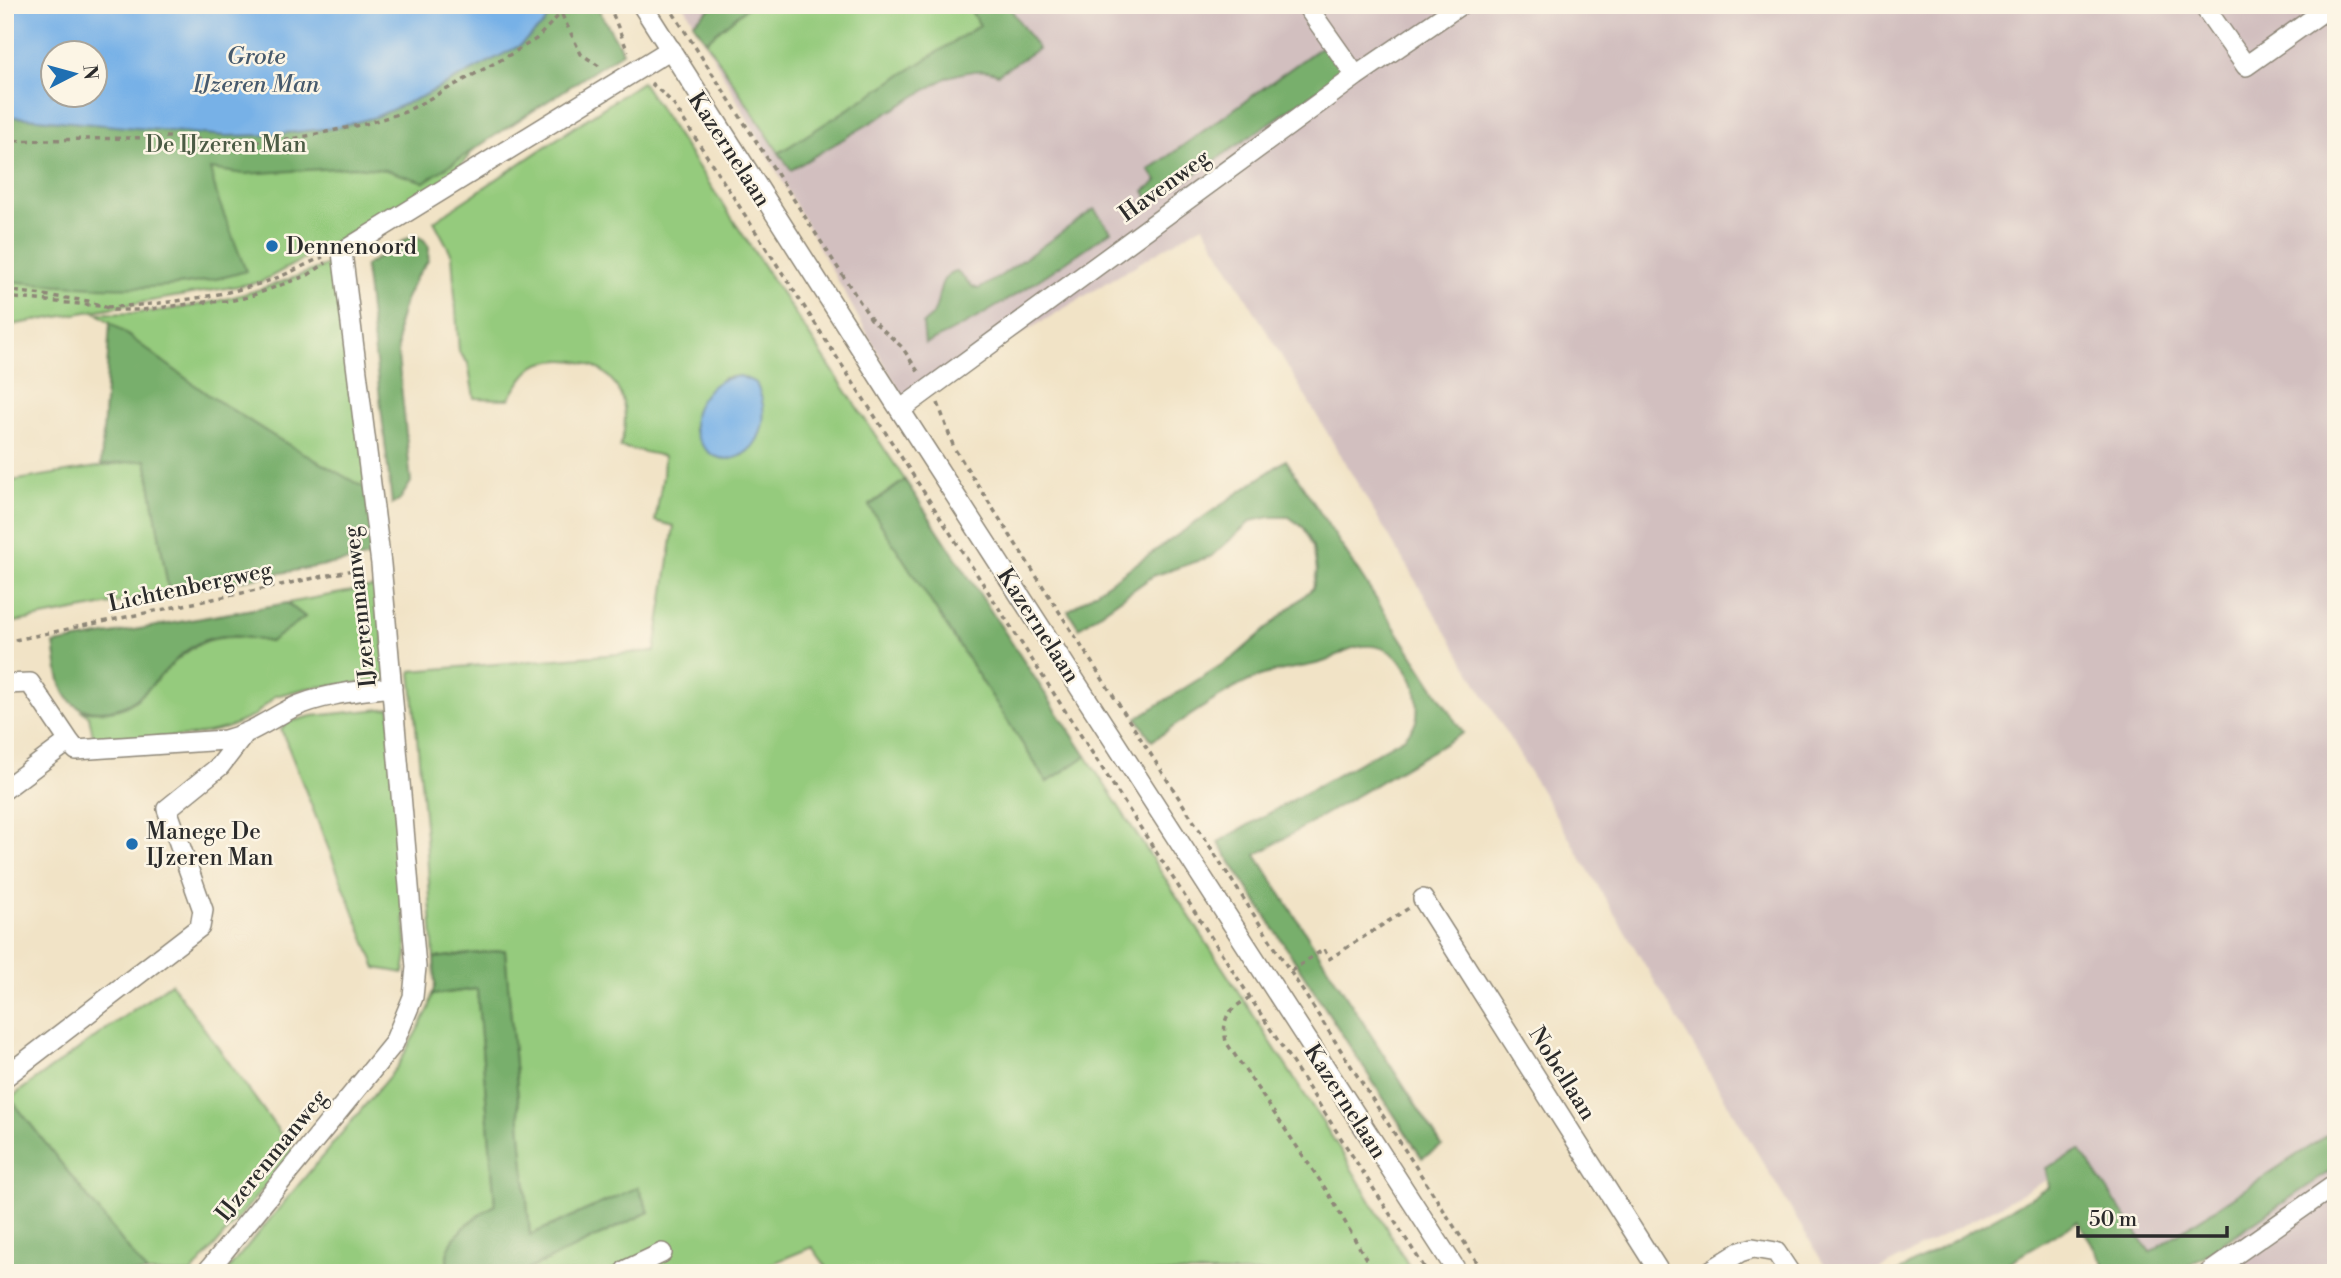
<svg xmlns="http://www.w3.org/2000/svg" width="2341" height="1278" viewBox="0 0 2341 1278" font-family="'Libre Bodoni',serif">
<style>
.industrial{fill:#d2bfbf}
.green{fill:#95cb7d;stroke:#607b54;stroke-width:2;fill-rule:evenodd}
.forest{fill:#78af6c;stroke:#526d4c;stroke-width:2}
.water{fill:#77b1e7;stroke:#516e89;stroke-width:2;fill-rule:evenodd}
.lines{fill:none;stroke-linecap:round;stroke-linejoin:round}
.minor-casing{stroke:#8e8778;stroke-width:22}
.path{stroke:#8e8778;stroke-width:3.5;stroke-dasharray:5 5;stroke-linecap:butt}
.minor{stroke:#fff;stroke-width:19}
.poi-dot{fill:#1f6fb2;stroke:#fcf5e5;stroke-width:2.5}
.labels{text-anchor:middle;stroke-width:5;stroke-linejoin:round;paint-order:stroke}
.park-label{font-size:23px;fill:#4b5b44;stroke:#fcf5e5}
.street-label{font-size:23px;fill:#2b2b2b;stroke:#fcf5e5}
.poi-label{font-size:23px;fill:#2b2b2b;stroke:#fcf5e5;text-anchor:start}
.water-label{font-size:24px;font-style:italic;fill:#465a6d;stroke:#fcf5e5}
</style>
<rect width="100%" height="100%" fill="#fcf5e5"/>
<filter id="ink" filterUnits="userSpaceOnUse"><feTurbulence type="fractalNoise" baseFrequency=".0143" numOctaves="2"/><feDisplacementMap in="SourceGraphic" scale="14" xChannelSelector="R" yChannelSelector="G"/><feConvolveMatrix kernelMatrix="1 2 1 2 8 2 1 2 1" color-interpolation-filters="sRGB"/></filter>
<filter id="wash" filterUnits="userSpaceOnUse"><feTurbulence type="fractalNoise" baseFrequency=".00686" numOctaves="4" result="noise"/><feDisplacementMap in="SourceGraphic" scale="28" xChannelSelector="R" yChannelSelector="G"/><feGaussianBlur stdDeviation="1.57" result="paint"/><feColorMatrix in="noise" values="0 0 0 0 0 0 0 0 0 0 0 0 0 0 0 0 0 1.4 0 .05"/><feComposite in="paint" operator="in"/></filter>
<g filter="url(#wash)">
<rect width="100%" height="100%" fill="#f1e3c6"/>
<!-- industrial -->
<path class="industrial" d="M684 5H2336V1273H2246L2230 1221 2149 1273 2071 1167 1873 1273H1829L1203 225 906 403Z"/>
<!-- green -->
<path class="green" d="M5 5H590L450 179 261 282 5 326ZM52 52H94V94H52Z
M750 5H967L980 25 779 153 706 41Z
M642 82 905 480 869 505 1047 782 1086 756 1341 1151 1413 1273H831L812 1247 749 1273H521L649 1212 638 1188 530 1235 505 950 434 958 426 837 411 671 655 651 674 526 655 521 663 476 664 456 620 447C635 402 615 361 563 360 554 360 539 362 532 368 522 376 516 388 509 399L474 398 468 363 459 352 452 255 434 221ZM740 376 756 383 744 455C713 460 707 455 693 428L723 378Z
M334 262 370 491 275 437 207 394 97 313C180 317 259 293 334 262Z
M146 459 169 593 5 624V482Z
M379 586 387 680 308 688 275 696 254 716 227 728 191 736 94 741 89 716 82 711C98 712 117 713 130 704 141 698 150 687 158 678 194 640 217 629 270 642L305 617 287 603Z
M390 708 407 954 404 973 376 968 281 729 289 722 312 716Z
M171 983 294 1152 192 1273H147L10 1098Z
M477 989 495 1205C477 1215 455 1230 448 1251 446 1257 448 1266 448 1273H225L397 1067 429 1009 432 995Z"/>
<!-- forest -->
<path class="forest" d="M556 5H596L623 52 424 182 386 170 355 167 244 174 210 169 218 199 246 271C168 296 86 287 5 281V116L226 136 265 135 333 128 375 117 425 95 519 46 543 25Z
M714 5H750L706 41 693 23Z
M967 5H1008L1038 49 998 74C981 67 965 72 948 77L791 170 779 153 980 25Z
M1325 44 1345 72 1152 203 1144 191 1157 181 1149 170Z
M1094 209 1111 231C1051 272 991 315 925 344L923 324C926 321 929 319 932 316 942 301 935 277 956 271L973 287 979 289 999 277Z
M414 234 424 240 429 247 428 261 416 277 405 300 398 325V356L411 482 399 501 392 504 365 266Z
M110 322 207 394 275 437 370 491 377 556 169 593 146 460 101 465Z
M1286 460 1463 733 1256 855 1442 1146 1422 1158 1218 842 1405 737C1408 733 1413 728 1415 724 1420 711 1417 689 1411 677 1396 648 1375 639 1345 651 1338 654 1332 659 1326 661 1304 669 1280 668 1258 677 1220 693 1186 719 1152 741L1137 718 1234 657 1313 588 1317 571 1313 547 1304 528 1289 517H1270L1251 521 1212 556 1153 576 1079 628 1068 611Z
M905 480 1086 756 1047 782 869 506Z
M287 603 305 617 270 642C248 637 222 632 201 642 160 661 148 713 97 711 58 711 59 674 54 644Z
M505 950 530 1235 638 1187 649 1212 521 1273H448C448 1266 446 1256 448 1251 455 1229 477 1216 495 1205L477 989 432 995 435 985 434 958Z
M5 1092 10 1098 147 1273H5Z
M2336 1129V1167L2179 1273H2109L2078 1221 1991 1273H1896L2049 1187 2046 1168 2080 1150 2150 1252Z"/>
<!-- water -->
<path class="water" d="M5 5H556L543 25 519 46 425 95 375 117 333 128 265 135 226 136 5 116ZM52 52H94V94H52Z
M740 376 756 383C785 444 723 487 697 437 692 425 693 411 700 401 712 383 719 379 740 376Z"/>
</g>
<g filter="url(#ink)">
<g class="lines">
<defs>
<path id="minor" d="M642 5 900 410 1458 1273
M1306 5 1356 76
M2203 5 2246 66 2332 5
M900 410 1356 76 1460 5
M5 684 30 683 69 741
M5 789 69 741 76 750 225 740C250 734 267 721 290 709 321 694 358 691 392 687
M1423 899 1660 1273
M5 1077 200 927 203 910 167 809 220 766 243 736
M206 1273 394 1043 413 997 416 967 381 564 342 252 671 49
M625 1273 626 1270 662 1253
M1707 1273 1740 1252 1753 1248 1776 1252 1790 1273
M2209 1273 2336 1184"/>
</defs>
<!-- minor casing -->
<use href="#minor" class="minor-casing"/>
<!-- path -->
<path class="path" d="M561 5V13L581 54 602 68
M609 5 628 52
M668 5 871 319 902 347 919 373
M651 83 672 102 1428 1273
M5 141 169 137 241 143 297 138 365 124 405 112 506 57 536 39 561 13
M5 290 88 301 113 310H142L206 302 228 301 248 297 308 275 326 263
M5 297 100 306
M107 307C160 305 230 296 279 277 294 271 308 263 323 257
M938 403 954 448 1484 1273
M5 642 363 568
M1291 971 1324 949 1329 959 1409 908
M1250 997C1229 1010 1221 1016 1226 1042L1329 1194 1374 1273"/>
<!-- minor -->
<use href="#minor" class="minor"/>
</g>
</g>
<!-- markers -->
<g class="poi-dot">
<circle cx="272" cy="246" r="7"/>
<circle cx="132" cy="844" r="7"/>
</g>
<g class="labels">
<!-- park labels -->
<g class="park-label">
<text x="226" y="152">De IJzeren Man</text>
</g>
<!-- street labels -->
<g class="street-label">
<text transform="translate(730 149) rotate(57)" y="8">Kazernelaan</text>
<text transform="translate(1164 185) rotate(-36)" y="8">Havenweg</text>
<text transform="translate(190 586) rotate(-12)" y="8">Lichtenbergweg</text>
<text transform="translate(359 607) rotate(-96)" y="8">IJzerenmanweg</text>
<text transform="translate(1039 625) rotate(57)" y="8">Kazernelaan</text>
<text transform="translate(1563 1073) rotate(58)" y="8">Nobellaan</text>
<text transform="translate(1346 1101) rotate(57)" y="8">Kazernelaan</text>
<text transform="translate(271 1155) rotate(-51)" y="8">IJzerenmanweg</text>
</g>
<!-- poi labels -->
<g class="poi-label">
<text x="286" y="254">Dennenoord</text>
<text x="146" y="839">Manege De<tspan x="146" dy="26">IJzeren Man</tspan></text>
</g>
<!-- water labels -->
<g class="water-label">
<text x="256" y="64">Grote<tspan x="256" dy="28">IJzeren Man</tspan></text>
</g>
</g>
<!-- margin -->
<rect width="2341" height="1278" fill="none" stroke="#fcf5e5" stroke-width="28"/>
<!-- north arrow -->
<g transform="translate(74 74) rotate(84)"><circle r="33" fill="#fcf5e5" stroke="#a8a49b" stroke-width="2"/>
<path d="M0-5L12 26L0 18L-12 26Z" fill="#1f6fb2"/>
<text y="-10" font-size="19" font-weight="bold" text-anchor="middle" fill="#2b2b2b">N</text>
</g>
<!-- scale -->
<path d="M2078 1226v10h149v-10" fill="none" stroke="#2b2b2b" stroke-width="3.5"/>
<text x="2089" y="1226" font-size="21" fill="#2b2b2b" stroke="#fcf5e5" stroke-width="5" paint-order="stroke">50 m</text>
</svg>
